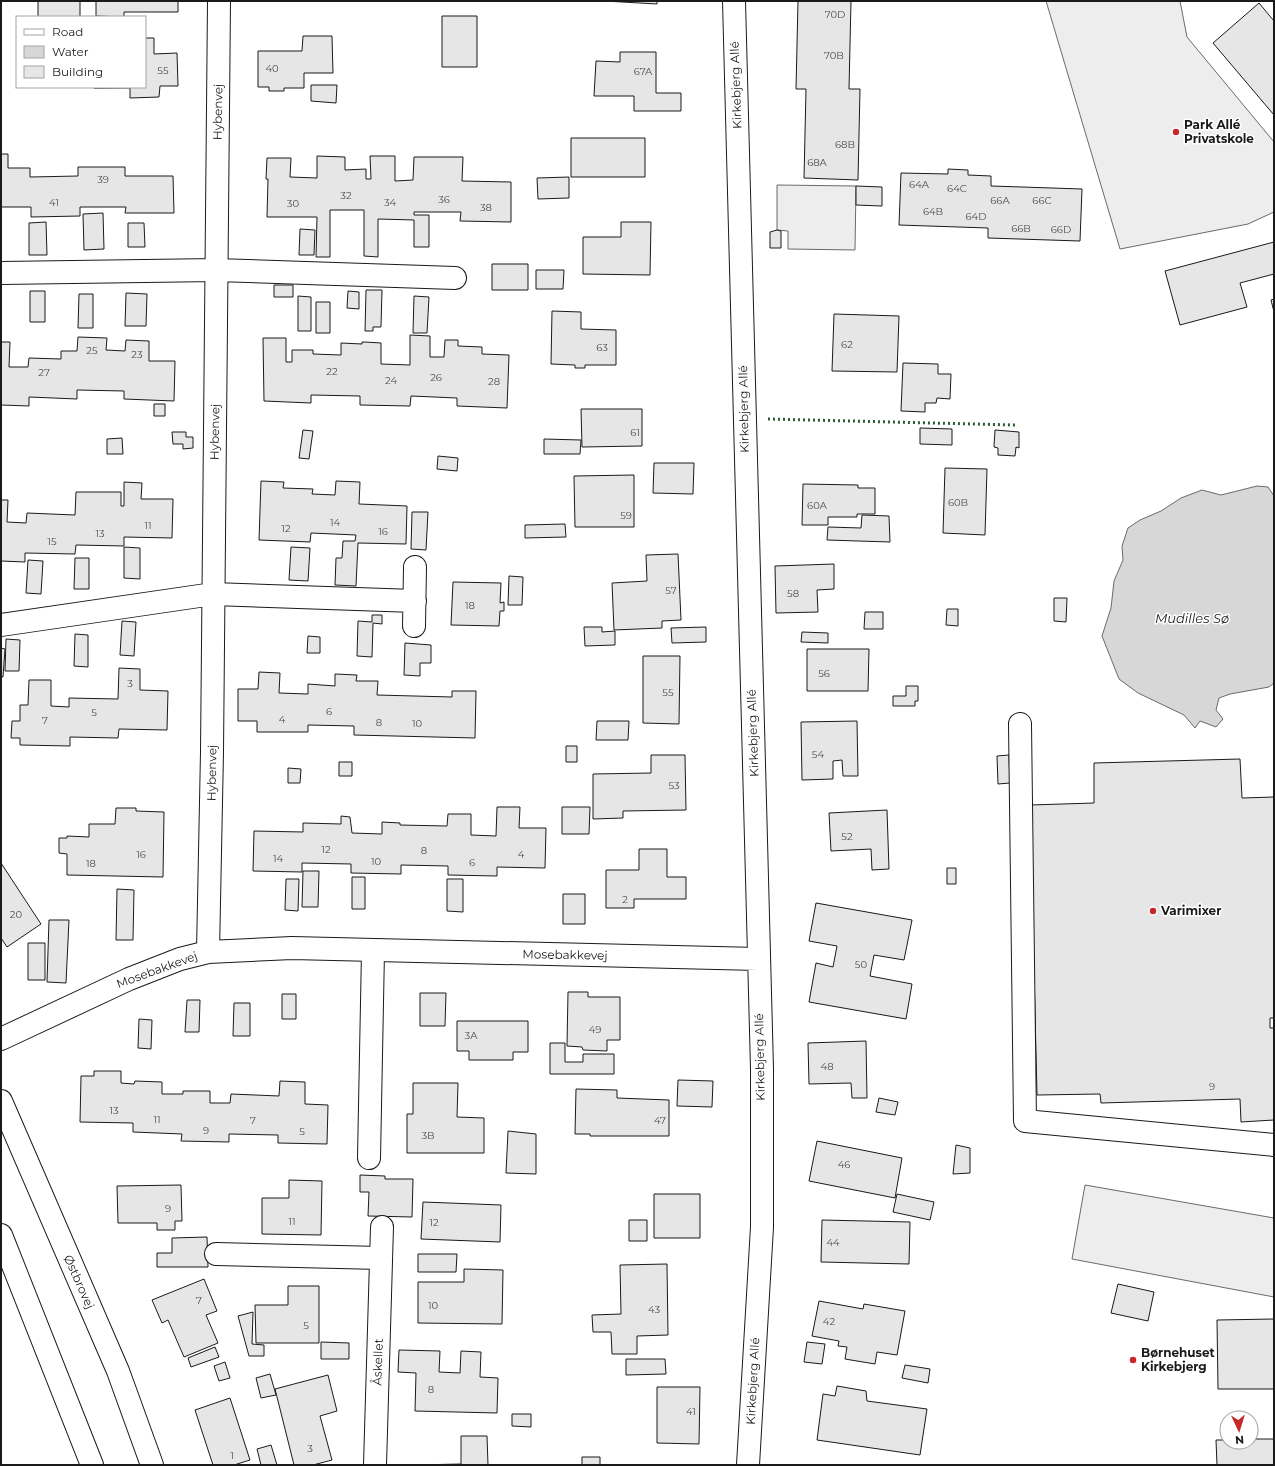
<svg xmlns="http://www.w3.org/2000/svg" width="1275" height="1466" viewBox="0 0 1275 1466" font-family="Montserrat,sans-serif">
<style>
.built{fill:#ededed;stroke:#6a6a6a}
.water{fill:#d7d7d7;stroke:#6a6a6a}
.building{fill:#e6e6e6;stroke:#1a1a1a}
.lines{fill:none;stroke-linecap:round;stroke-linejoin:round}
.minor-casing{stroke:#1a1a1a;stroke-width:24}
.minor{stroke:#fff;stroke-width:22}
.hedge{stroke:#2b5a34;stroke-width:3;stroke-dasharray:2 3;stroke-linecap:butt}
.poi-dot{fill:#c62828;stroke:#fff;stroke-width:1.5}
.labels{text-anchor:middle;stroke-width:3;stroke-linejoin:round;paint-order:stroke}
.number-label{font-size:10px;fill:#4d4d4d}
.street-label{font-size:12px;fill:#1a1a1a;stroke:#fff}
.poi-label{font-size:12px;font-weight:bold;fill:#1a1a1a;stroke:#fff;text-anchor:start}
.water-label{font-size:13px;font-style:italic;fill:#1a1a1a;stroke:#fff}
</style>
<rect width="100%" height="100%" fill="#fff"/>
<!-- built -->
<path class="built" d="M1046 1H1180L1187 37 1274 142V212L1248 224 1120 249Z
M777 185 856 186 855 250 788 249V231L777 230Z
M1085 1185 1274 1218V1297L1072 1259Z"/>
<!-- water -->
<path class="water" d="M1257 486 1268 487 1274 496V683L1269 687 1230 694 1219 698 1216 710 1223 719 1216 727 1200 721 1195 728 1184 715 1138 693 1119 679 1102 636 1111 608 1114 581 1123 560 1122 546 1128 528 1140 520 1161 511 1181 498 1202 490 1221 495Z"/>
<!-- building -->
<path class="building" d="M38 1H80V17H38Z
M96 1H178V12H124V17L96 16Z
M605 1H657V4Z
M798 1H851L849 89H860L858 180 804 178 806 89H796Z
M1259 3 1274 21V115L1213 43Z
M442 16H477V67H442Z
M303 36H332L333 73H304V88H284V91H269V87H258V51H302Z
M145 38H154V54L177 53 178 86H160L159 97 130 98V88H94L145 87Z
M620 52H656V93H681V111H634V96H594L596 61 620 62Z
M311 85H337L336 103 311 101Z
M571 138H645V177H571Z
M1 154H8V168H30V177L78 176V167H125V176H173L174 213H125L126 207H80V216L31 217V207H1Z
M317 156 345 157V170L366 169V179H371L370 156H395V181L413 180 414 157H463L462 181 511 182V222L460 221 461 212H414V215H429V247H414V220L378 219V257L364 256V210H330V257H316L317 217H267L268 179H266L267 158H291L290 177 317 178Z
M948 169 968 170V175L991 176V186L1082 189 1080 241 988 238V228L899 225 901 173 948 174Z
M569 177V198L538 199 537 178Z
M856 186 882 187V206L856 205Z
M103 213 104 249 84 250 83 214Z
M46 222 47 255H29V223Z
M621 222H651L650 275 583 274V237H621Z
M128 223H144L145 247H128Z
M300 229 315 230 314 255H299Z
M777 230 781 231V248H770V232Z
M1274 242V274L1240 283 1247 307 1180 325 1165 271Z
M492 264H528V290H492Z
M536 270H564L563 289H536Z
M274 285H293V297H274Z
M366 290H382L381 327H373V331H365Z
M30 291H45V322H30Z
M348 291 359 292V309L347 308Z
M126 293 147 294 146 326H125Z
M79 294H93V328H78Z
M298 296 311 297V331H298Z
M414 296 429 297 427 333H413Z
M1274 299V312L1271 300Z
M316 302H330V333H316Z
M552 311 581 312V329L616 330V365H585V368H575V365L551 364Z
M834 314 899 316 897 372 832 371Z
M410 335 430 336V357H444L445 340H458V346L482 347V354L509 355 507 408 457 406V398L411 396 410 406 360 405V396L311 395V403L264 401 263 338H286V362H292V350H313V354L341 355V343L362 344V342H365L381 343V364L410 365Z
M78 337 107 338 106 350 125 351 126 340 149 341V361H175L174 401 124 399V391L77 390V399L29 397V406L1 405V342H10L9 367H28L29 358 61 359V351H77Z
M903 363 938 364V374H951L950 399 937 398 936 403H925V412L901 411Z
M154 404H165V416H154Z
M581 409H642V446L582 447Z
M920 428 952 429V445L920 444Z
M303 430 313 431 309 459 299 458Z
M995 430 1019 432V448L1016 447 1015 456 998 455V448L994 447Z
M172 432H186V437H193V448L183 449V444H173Z
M122 438 123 454H107V439Z
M544 439 581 440 580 454H544Z
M438 456 458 458 457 471 437 469Z
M654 463H694L693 494 653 493Z
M945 468 987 469 985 535 943 533Z
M634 475V527H575L574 476Z
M261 481 284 482 283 488 313 489 312 494 335 495 336 481 360 482 359 504 407 506 406 544 358 543 356 586 335 585 336 558H342L343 541H355L356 535 311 533 310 542 259 540Z
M124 482 142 483 141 499H173L172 538 124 537V546L76 545 75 554 25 553V562L1 561V500H8L7 522 26 523 27 513 75 515 76 492H121V506H124Z
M803 484 858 485V488H875V514H857V517H828V525H802Z
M412 512H428L426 550 411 549Z
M862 515 889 516 890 542 827 540 828 527 861 528Z
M565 524 566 537 525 538V525Z
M124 547 140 548V579L124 578Z
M291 547 310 548 308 581 289 580Z
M678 554 681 620 662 621V628L614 630 612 583 647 581 646 555Z
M75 558H89V589H74Z
M28 560 43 561 41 594 26 593Z
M834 564V589L817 590 818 612 776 613 775 566Z
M509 576 523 577 522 605H508Z
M453 582 501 583 500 603 504 602V611H500L499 626 451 625Z
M1054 598H1067L1066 622 1054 621Z
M947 609H958V626L946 625Z
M865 612H883V629H864Z
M372 615H382V624L373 623 372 657 357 656 358 621 372 622Z
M122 621 136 622 134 656 120 655Z
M584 627H602V632L615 631V645L585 646Z
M706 627V642L672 643 671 628Z
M802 632 828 633V643L801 642Z
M75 634 88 635V667L74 666Z
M308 636 320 637V653H307Z
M6 639 20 640 19 671H5Z
M405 643 431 645V663H420V676L404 675Z
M1 648 5 649 3 677H1Z
M807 649H869L868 691H807Z
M643 656H680L679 724 643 723Z
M119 668 140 669V690L168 691 167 730 119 729 118 738 70 737V746L20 745V738H11L12 721H20V705H28L29 680H51V706L69 707V698L118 699Z
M259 672 280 673 279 693 308 694V684L335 686V674L357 675 356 681H378L377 695 452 697V691H476L475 738 354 735V726L308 725V732H257V721H238V689H258Z
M906 686H918V701H915V706H893V696H906Z
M597 721H629L628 740H596Z
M857 721 858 776H843L842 760 833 761V779L802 780 801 722Z
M566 746H577V762H566Z
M651 755H685L686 810 623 811V818L593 819V774L651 773Z
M1009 755 1010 783 998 784 997 756Z
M1240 759 1242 798 1274 797V1018H1270V1028H1274V1120L1241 1122 1240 1099 1101 1103 1100 1094 1037 1095 1030 805 1094 803V763Z
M339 762H352V776H339Z
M288 768 301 769 300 783H288Z
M497 807H520L519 828H546L545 868 497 867V876L448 875V866L401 865V874L351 873V864L302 863V872L253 871 254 831 303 832V823L341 824V816L350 817 352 833 382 834V822L400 823V825L447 826 448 814H471V835L496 836Z
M562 807H590L589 834H562Z
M116 808H136V811L164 812 163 877 67 875V854L59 853V838H67V836L89 837V824H115Z
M887 810 889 869 872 870 871 849 831 851 829 813Z
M639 849H667V877H686V899H634V908H606V870H639Z
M1 863 41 924 7 947 1 938Z
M947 868H956V884H947Z
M303 871H319L318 907H302Z
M352 877H365V909H352Z
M286 879H299L298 911 285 910Z
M447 879H463V912L447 911Z
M117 889 134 890 133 940H116Z
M563 894H585V924H563Z
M816 903 912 920 904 960 874 955 870 976 912 984 906 1019 809 1002 816 963 833 967 837 946 809 941Z
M49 920H69L66 983 47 982Z
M28 943H45V980H28Z
M568 992H588V997H620V1040H607V1051L583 1050 582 1047 567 1046Z
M420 993H446L445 1026H420Z
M282 994H296V1019H282Z
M187 1000H200L199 1032H185Z
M234 1003H250V1036H233Z
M139 1019 152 1020 151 1049 138 1048Z
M457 1021H528V1052H513V1060H469V1051H457Z
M866 1041 867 1098H852L851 1083 809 1084 808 1043Z
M550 1043H565V1062H583V1054H614V1074H550Z
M94 1071H121V1083L134 1084 135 1081 162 1082V1094H183V1091H210V1103H230L231 1094 279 1096 280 1081 305 1082V1104L328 1105 327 1144 278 1143V1135L229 1134V1142L181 1141 182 1134 133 1132V1123L80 1122 81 1076H94Z
M678 1080 713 1081 712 1107 677 1106Z
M413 1083H458L457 1117 484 1118V1153H407V1114H413Z
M576 1089 617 1090V1098L669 1100V1136H590V1134H575Z
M879 1098 898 1102 895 1115 876 1112Z
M508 1131 536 1134V1174L506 1173Z
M817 1141 902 1158 895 1198 809 1181Z
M956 1145 970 1148V1173L953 1174Z
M360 1175 385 1176V1179H413L412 1217 368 1216 369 1192H360Z
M289 1180 322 1181 321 1235 262 1234V1198H289Z
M181 1185 182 1221H175V1230H157V1223H118L117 1186Z
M654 1194H700V1238H654Z
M897 1194 934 1202 930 1220 893 1212Z
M423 1202 501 1205 500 1242 421 1239Z
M629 1220H647V1241H629Z
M822 1220 910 1222 909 1264 821 1262Z
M207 1237 208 1267H157V1253H172V1238Z
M418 1254H457L456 1272H418Z
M667 1264 668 1335 637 1336V1354H612L611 1332H593L592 1315 621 1314 620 1265Z
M464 1269 503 1270 502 1324 418 1323V1282H464Z
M204 1279 217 1311 206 1315 218 1343 184 1357 168 1320 162 1323 152 1300Z
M1118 1284 1154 1292 1148 1321 1111 1313Z
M288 1286H319V1343H256L255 1305H288Z
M819 1301 863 1309 864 1304 905 1311 897 1355 877 1352 875 1364 845 1359 847 1347 838 1346 839 1341 812 1336Z
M253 1312 252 1344 264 1345V1356H249L238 1316Z
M1274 1319V1389H1218L1217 1320Z
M321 1342 349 1343V1359H321Z
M807 1342 825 1344 822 1364 804 1362Z
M215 1347 219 1357 191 1367 188 1358Z
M399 1350 440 1351 439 1372 460 1373 461 1351 481 1352 480 1377 498 1378 497 1413 415 1411 416 1373 398 1372Z
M626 1359H665L666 1374 626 1375Z
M225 1362 230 1378 219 1381 214 1366Z
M905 1365 930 1369 928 1383 902 1378Z
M270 1374 276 1395 261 1398 256 1378Z
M328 1375 337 1411 320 1416 332 1460 313 1465H294L275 1389Z
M837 1386 866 1391 867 1401 927 1409 920 1455 817 1440 823 1394 835 1396Z
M657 1387H700L699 1444 657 1443Z
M230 1398 250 1460 234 1465H213L195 1410Z
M512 1414H531V1427L512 1426Z
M461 1436H487L488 1465H415L461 1464Z
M1251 1439H1274V1465H1217L1216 1440H1227V1442H1251Z
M271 1445 277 1465H261L257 1449Z
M582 1457H600V1465H582Z"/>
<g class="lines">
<defs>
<path id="minor" d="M734 1 762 1069V1227L748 1465
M1 273 216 270 455 278
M1 625 213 594 415 601
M414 626 415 567
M1020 724 1025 1121 1274 1145
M208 952 212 752 219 1
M1 1039 129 979 180 959 208 952 292 948 758 959
M1 1101 118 1371 152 1465
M369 1158 373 951
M1 1235 92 1465
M216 1254 381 1258
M375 1465 382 1227"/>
</defs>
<!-- minor casing -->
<use href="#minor" class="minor-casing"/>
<!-- minor -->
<use href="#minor" class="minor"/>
<!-- hedge -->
<path class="hedge" d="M768 419 1015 425"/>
</g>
<!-- markers -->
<g class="poi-dot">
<circle cx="1176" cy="132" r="4"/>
<circle cx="1153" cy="911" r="4"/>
<circle cx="1133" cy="1360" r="4"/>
</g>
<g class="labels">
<!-- number labels -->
<g class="number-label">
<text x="835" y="18">70D</text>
<text x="834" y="59">70B</text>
<text x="272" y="72">40</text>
<text x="163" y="74">55</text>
<text x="643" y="75">67A</text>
<text x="845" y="148">68B</text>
<text x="817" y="166">68A</text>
<text x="103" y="183">39</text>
<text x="919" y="188">64A</text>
<text x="957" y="192">64C</text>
<text x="346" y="199">32</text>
<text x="444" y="203">36</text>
<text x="1000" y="204">66A</text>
<text x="1042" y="204">66C</text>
<text x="54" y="206">41</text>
<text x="390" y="206">34</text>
<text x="293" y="207">30</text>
<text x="486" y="211">38</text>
<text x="933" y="215">64B</text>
<text x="976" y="220">64D</text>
<text x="1021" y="232">66B</text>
<text x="1061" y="233">66D</text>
<text x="847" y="348">62</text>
<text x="602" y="351">63</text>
<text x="92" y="354">25</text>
<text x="137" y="358">23</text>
<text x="332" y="375">22</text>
<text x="44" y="376">27</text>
<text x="436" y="381">26</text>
<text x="391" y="384">24</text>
<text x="494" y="385">28</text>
<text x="635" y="436">61</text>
<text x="958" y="506">60B</text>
<text x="817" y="509">60A</text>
<text x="626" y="519">59</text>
<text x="335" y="526">14</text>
<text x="148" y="529">11</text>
<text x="286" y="532">12</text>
<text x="383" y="535">16</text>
<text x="100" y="537">13</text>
<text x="52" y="545">15</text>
<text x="671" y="594">57</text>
<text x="793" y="597">58</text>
<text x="470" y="609">18</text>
<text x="824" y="677">56</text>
<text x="130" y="687">3</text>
<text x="668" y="696">55</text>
<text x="329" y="715">6</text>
<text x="94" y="716">5</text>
<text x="282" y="723">4</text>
<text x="45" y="724">7</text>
<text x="379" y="726">8</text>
<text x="417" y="727">10</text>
<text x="818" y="758">54</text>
<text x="674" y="789">53</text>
<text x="847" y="840">52</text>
<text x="326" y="853">12</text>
<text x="424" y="854">8</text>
<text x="141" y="858">16</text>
<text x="521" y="858">4</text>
<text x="278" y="862">14</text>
<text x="376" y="865">10</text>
<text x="472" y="866">6</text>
<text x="91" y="867">18</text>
<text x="625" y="903">2</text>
<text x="16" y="918">20</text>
<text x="861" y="968">50</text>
<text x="595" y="1033">49</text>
<text x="471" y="1039">3A</text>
<text x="827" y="1070">48</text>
<text x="1212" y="1090">9</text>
<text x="114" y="1114">13</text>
<text x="157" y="1123">11</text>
<text x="253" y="1124">7</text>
<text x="660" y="1124">47</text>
<text x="206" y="1134">9</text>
<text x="302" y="1135">5</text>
<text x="428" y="1139">3B</text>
<text x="844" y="1168">46</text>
<text x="168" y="1212">9</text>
<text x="292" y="1225">11</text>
<text x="434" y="1226">12</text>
<text x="833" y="1246">44</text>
<text x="199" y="1304">7</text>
<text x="433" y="1309">10</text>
<text x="654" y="1313">43</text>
<text x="829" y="1325">42</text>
<text x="306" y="1329">5</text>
<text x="431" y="1393">8</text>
<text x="691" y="1415">41</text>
<text x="310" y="1452">3</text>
<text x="232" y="1459">1</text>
</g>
<!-- street labels -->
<g class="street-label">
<text transform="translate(736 85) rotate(-92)" y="4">Kirkebjerg Allé</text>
<text transform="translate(218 112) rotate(-89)" y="4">Hybenvej</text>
<text transform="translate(744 409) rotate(-91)" y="4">Kirkebjerg Allé</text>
<text transform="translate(215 432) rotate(-89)" y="4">Hybenvej</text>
<text transform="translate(753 733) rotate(-92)" y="4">Kirkebjerg Allé</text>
<text transform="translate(212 773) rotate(-89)" y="4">Hybenvej</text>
<text transform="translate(565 955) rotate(1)" y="4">Mosebakkevej</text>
<text transform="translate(157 970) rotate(-20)" y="4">Mosebakkevej</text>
<text transform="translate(760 1057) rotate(-91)" y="4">Kirkebjerg Allé</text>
<text transform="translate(79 1282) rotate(66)" y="4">Østbrovej</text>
<text transform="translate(378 1362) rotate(-88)" y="4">Åskellet</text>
<text transform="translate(753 1381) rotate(-87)" y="4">Kirkebjerg Allé</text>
</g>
<!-- poi labels -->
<g class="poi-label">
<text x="1184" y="129">Park Allé<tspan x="1184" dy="14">Privatskole</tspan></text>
<text x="1161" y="915">Varimixer</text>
<text x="1141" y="1357">Børnehuset<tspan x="1141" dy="14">Kirkebjerg</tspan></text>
</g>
<!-- water labels -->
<g class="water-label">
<text x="1192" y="623">Mudilles Sø</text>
</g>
</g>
<!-- border -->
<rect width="1275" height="1466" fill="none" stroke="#1a1a1a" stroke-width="4"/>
<!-- legend -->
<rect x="16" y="16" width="130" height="72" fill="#ffffff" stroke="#a3a3a3"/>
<rect x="24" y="29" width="20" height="6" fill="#ffffff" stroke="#a3a3a3"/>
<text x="52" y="36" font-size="12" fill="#1a1a1a">Road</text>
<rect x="24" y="46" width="20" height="12" fill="#d7d7d7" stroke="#a3a3a3"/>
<text x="52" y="56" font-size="12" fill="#1a1a1a">Water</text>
<rect x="24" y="66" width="20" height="12" fill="#e6e6e6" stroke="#a3a3a3"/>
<text x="52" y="76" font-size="12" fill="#1a1a1a">Building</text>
<!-- north arrow -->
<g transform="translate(1239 1430) rotate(176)"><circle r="19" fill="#ffffff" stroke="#a3a3a3"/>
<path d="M0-3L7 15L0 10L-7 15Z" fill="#c62828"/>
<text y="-6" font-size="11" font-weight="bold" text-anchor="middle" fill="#1a1a1a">N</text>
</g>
</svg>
